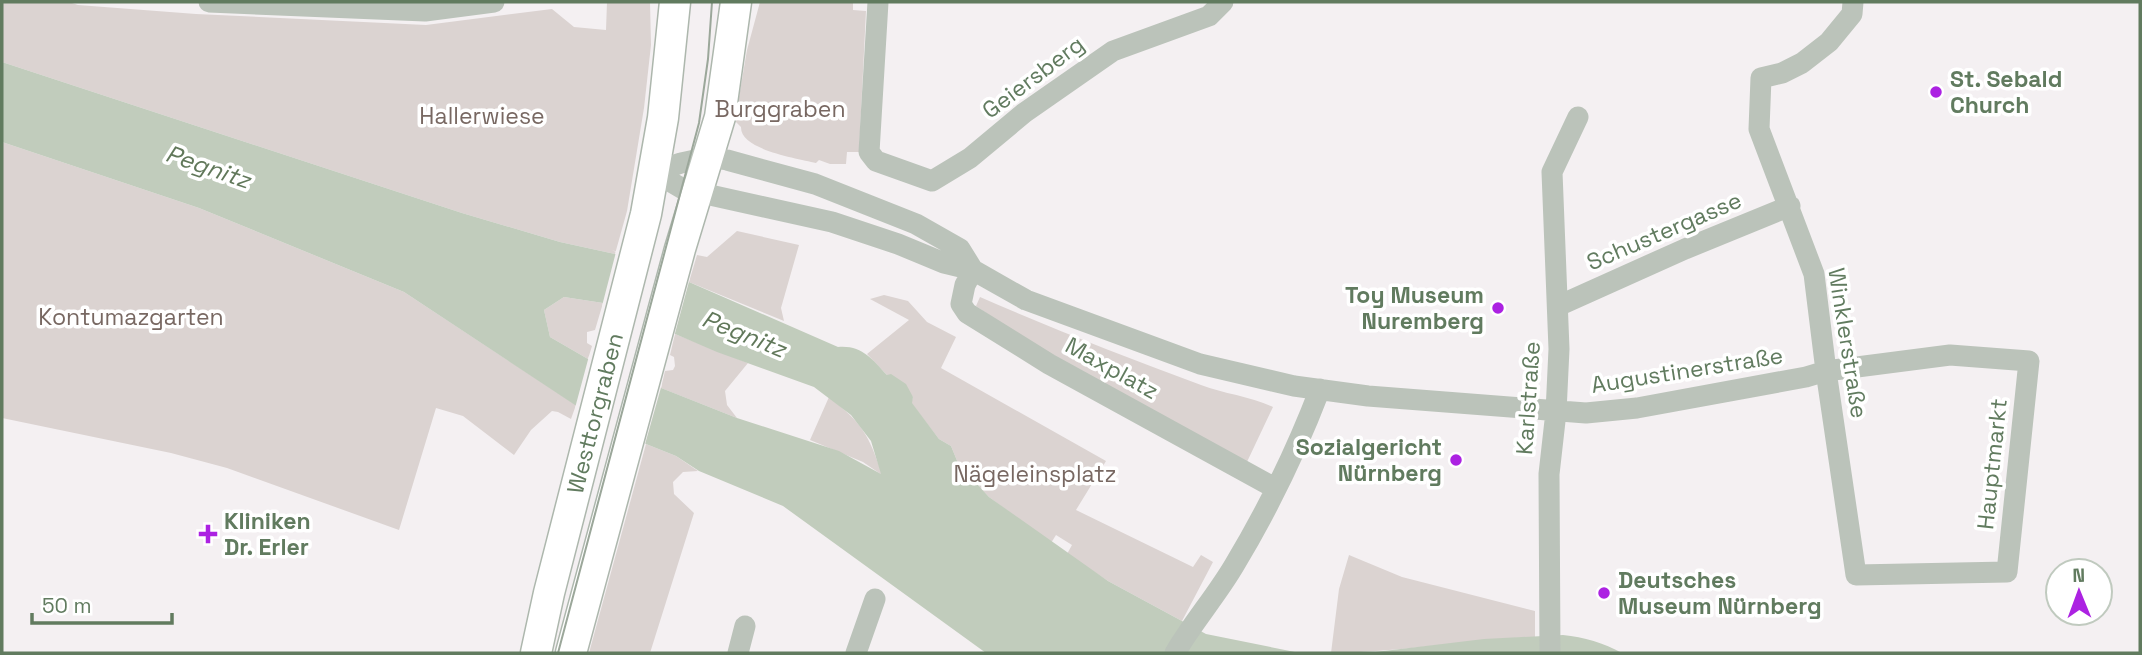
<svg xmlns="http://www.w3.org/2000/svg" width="2142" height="655" viewBox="0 0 2142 655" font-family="'Space Grotesk',sans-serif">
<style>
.green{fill:#dbd3d1}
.water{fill:#c1ccbc;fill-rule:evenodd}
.pier{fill:#f4f0f2}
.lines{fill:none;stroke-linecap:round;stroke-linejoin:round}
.secondary-casing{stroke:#adb7ad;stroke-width:33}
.minor{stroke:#bbc3ba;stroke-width:21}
.secondary{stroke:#fff;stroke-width:30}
.tram{stroke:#9ba79a;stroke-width:2}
.poi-dot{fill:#ac22e2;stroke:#fff;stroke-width:2.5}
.labels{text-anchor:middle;stroke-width:7;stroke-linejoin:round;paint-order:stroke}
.street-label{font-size:23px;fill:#617b5f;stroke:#fff}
.poi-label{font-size:23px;font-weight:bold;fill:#617b5f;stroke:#fff;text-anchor:start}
.park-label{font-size:23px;fill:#786862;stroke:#fff}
.water-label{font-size:24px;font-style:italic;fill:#61785a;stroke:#fff}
</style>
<rect width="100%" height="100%" fill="#f4f0f2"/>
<!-- green -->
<path class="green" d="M2 2H69L78 5 196 14 426 25 552 9 574 27 606 30 607 2H650L651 45 644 108 627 211 615 254 560 242 462 213 2 62Z
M760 2H853V10L866 11 859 152H847L846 164H830L819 160 816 163C797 158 740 150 741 127L735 121 747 50Z
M2 142 199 208 404 292 576 405 571 419 558 412 552 411 531 430 514 455 463 416 436 408 399 530 227 468 171 453 2 418Z
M737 231 799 245 781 308 784 321 689 282 697 255 707 257Z
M884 295 908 301 927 322 956 337 941 368 1106 461 1076 510 1193 567 1201 555 1213 562 1182 621 1108 581 1067 554 1072 545 1056 535 1051 543 989 497 958 463 951 446 939 439 911 403 913 397 887 375 867 354 909 320 870 299Z
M564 297 603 303 595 330 587 332V343L592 346 588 359 550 337 544 310Z
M980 297C1053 329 1126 357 1201 385 1224 394 1250 396 1273 407L1246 464 1051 358 976 306Z
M675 334 748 363 725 391 727 405 737 418 661 388 665 371 673 370 675 366 674 357 670 355Z
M829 397C862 423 869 435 882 475L863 462 810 440Z
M646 444 676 456 698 471 683 472 673 482 674 494 694 513 650 653H589Z
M1349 555 1402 577 1535 611V637C1467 639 1399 653 1331 653L1339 589Z"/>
<!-- water -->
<path class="water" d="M2 62 462 213 560 242 615 254 689 282 838 347C862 345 872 359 887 375L891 374 906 384 913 397 912 403 939 439 951 446 958 463 989 497 1108 581 1206 634 1300 653H986L783 506 699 471 676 456 646 444 575 405 404 292 199 208 2 142ZM564 297 603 303 717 352 814 387 851 415 871 441 881 474 839 451 737 418 588 359 550 337 544 310Z
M1563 635C1584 637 1604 643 1622 653H1367L1484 639Z"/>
<!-- pier -->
<path class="pier" d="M612 250 690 278 674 337 602 306 616 252Z
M589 356 662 384 644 448 575 408Z"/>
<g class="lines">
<defs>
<g id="secondary">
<path id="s1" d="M536 653 549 593 646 214 663 118 675 2"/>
<path d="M571 653 680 249 720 117 736 2"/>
</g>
</defs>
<!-- secondary casing -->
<use href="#secondary" class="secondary-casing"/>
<!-- minor -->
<path class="minor" d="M209 2 425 11 494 2
M878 2 869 152 876 161 932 181 970 158 1024 113 1113 51 1209 16 1223 2
M654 172 683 189 832 222 898 244 944 263 973 270 1026 300 1200 364 1294 386 1368 396 1586 413 1637 408 1806 377 1826 371 1950 355 2029 361 2007 572 1856 575 1826 371 1814 274 1759 129 1761 78 1782 73 1802 63 1829 42 1852 14 1853 2
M654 172 681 163 709 157 727 160 815 184 916 224 960 249 973 270
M973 270 965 285 961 304 967 313 1049 364 1275 488
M1558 306 1685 249 1790 206
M738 653 745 626
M856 653 875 599
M1175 653C1193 622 1217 595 1235 564 1268 509 1297 449 1320 389
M1550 653 1549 474 1556 412 1559 349 1552 172 1578 117"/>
<!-- secondary -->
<use href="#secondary" class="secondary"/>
<!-- tram -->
<path class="tram" d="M558 653 699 123 708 59 712 2"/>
</g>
<!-- markers -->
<g class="poi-dot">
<circle cx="1936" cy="92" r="7"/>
<circle cx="1498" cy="308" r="7"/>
<circle cx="1456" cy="460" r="7"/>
<path d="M204.5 523.5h7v7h7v7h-7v7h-7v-7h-7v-7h7z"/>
<circle cx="1604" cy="593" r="7"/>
</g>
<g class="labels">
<!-- street labels -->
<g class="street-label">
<text transform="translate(1033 77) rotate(-37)" y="8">Geiersberg</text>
<text transform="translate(1664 231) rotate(-23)" y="8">Schustergasse</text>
<text transform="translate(1848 343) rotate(81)" y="8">Winklerstraße</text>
<text transform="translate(1112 368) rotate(29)" y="8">Maxplatz</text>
<text transform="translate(1687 370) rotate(-9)" y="8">Augustinerstraße</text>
<text transform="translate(1528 398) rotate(-86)" y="8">Karlstraße</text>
<text dy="8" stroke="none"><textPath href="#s1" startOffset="247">Westtorgraben</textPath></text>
<text transform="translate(1992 464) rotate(-84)" y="8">Hauptmarkt</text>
</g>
<!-- poi labels -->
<g class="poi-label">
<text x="1950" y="87">St. Sebald<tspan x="1950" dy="26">Church</tspan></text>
<text x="1484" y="303" text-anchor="end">Toy Museum<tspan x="1484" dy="26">Nuremberg</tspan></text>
<text x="1442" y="455" text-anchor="end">Sozialgericht<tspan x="1442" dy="26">Nürnberg</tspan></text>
<text x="224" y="529">Kliniken<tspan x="224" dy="26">Dr. Erler</tspan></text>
<text x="1618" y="588">Deutsches<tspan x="1618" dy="26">Museum Nürnberg</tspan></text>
</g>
<!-- park labels -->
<g class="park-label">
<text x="780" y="117">Burggraben</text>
<text x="482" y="124">Hallerwiese</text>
<text x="131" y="325">Kontumazgarten</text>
<text x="1035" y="482">Nägeleinsplatz</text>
</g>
<!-- water labels -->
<g class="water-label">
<text transform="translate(208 167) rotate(19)" y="8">Pegnitz</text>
<text transform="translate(744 334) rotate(22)" y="8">Pegnitz</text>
</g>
</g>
<!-- border -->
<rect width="2142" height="655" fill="none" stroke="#617b5f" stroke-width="7"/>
<!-- north arrow -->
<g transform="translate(2079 592) rotate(359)"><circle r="33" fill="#ffffff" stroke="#c0cabf" stroke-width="2"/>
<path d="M0-5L12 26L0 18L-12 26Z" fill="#ac22e2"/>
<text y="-10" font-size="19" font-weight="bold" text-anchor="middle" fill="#617b5f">N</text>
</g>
<!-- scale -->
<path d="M32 613v10h140v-10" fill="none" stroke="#617b5f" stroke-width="3.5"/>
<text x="42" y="613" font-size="21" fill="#617b5f" stroke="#ffffff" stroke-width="5" paint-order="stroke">50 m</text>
</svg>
